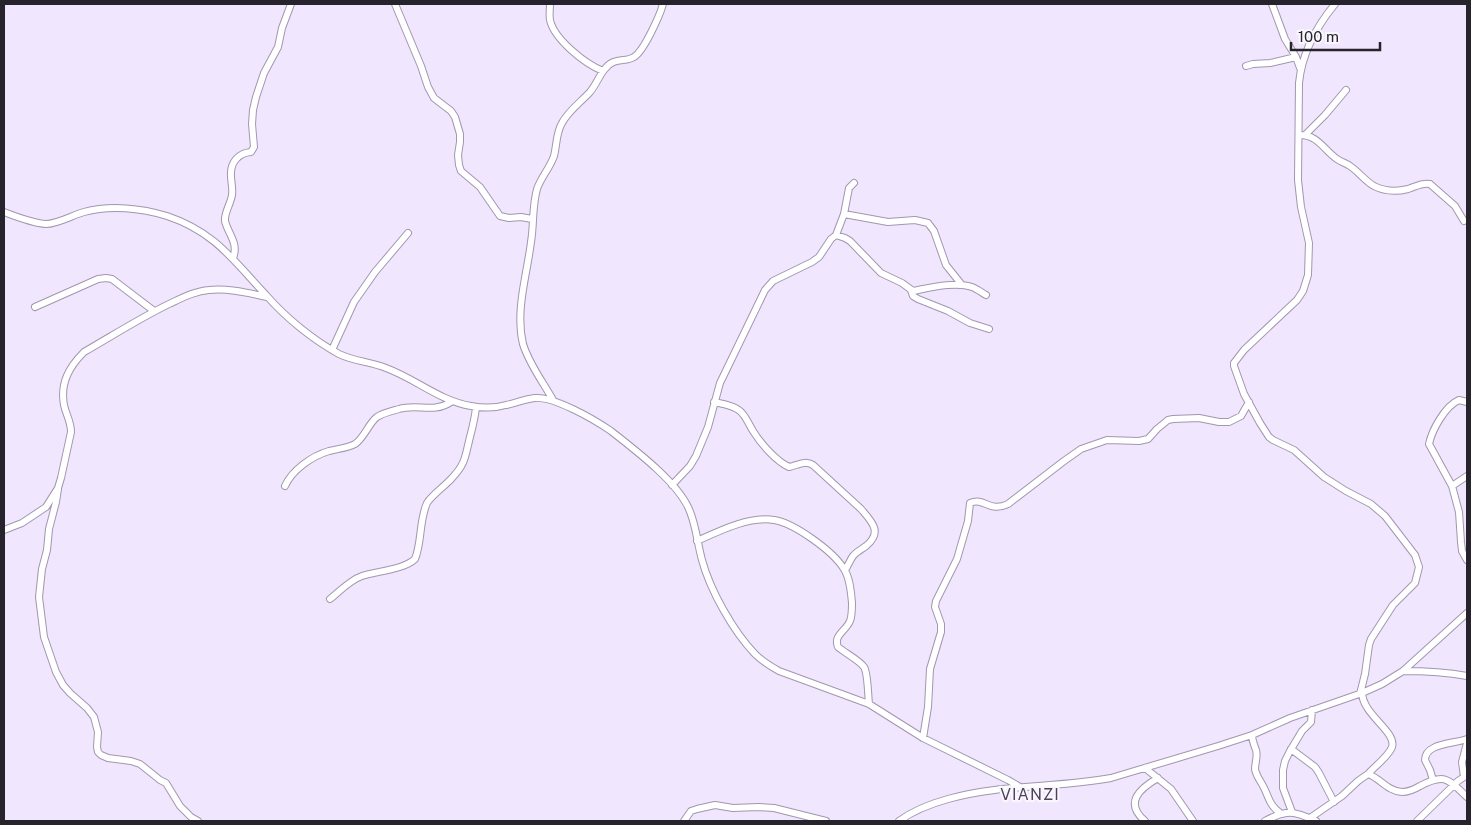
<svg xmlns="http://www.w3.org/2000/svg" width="1471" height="825" viewBox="0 0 1471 825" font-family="'Public Sans',sans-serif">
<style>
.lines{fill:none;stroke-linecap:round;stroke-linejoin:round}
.minor-casing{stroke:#a296b0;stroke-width:8}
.minor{stroke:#fff;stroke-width:6}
.labels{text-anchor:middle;stroke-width:4.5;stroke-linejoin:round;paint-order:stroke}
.quarter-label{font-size:16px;letter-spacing:1px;fill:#4e435a;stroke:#f9f7fd}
</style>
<rect width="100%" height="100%" fill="#f0e6fd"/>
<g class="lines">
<defs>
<path id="minor" d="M395 4 421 66 428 87 434 98 451 111 455 117 460 134V142L458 155 459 165 461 171 480 187 500 216 509 218 521 217 532 219
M550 4C550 9 549 15 550 20 554 39 585 64 603 71
M1272 4 1285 39 1296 57 1300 68
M1335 4C1316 27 1302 53 1299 83L1298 180 1301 207 1309 243 1308 275 1303 291 1297 300 1244 350 1234 363V366L1244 394 1260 423 1269 437 1273 440 1294 450 1324 477 1346 491 1371 504 1385 516 1415 555 1419 567 1415 583 1393 605 1371 639 1369 645 1365 674 1360 694
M1246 66 1253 64 1270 63 1296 57
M1299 135C1317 134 1324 150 1337 159 1341 162 1346 163 1350 166 1359 172 1365 181 1374 186 1384 191 1396 192 1408 189 1415 187 1422 182 1430 184L1455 206 1464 221
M1305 135 1325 115 1346 90
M4 212C17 217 32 223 46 224 57 224 73 215 84 212 110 205 141 208 167 216 215 232 233 260 266 295 285 317 313 340 339 354 353 361 371 362 386 368 416 379 440 401 471 406 482 408 496 408 506 405 516 403 525 399 535 398 554 396 595 420 611 431 635 450 675 480 688 507 696 523 697 542 702 560 710 590 733 631 755 654 762 661 770 666 779 671L869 704 923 738 1008 780 1020 787
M844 214 888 222 915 220 928 223 934 231 946 265 962 285
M836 235 844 214 849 188 854 183
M233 258C239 243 228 234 225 221 224 213 231 203 232 195 233 188 231 182 231 176 230 163 238 153 251 152L254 147 252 124 253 110 256 97 264 73 278 47 282 28 291 4
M911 290 913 296 918 299 948 311 970 323 989 329
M35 307 98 279 106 278 112 279 154 311
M332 350 354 302 375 272 408 233
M553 400C543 382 529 364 523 344 515 310 527 275 531 242 534 224 532 207 537 189 541 177 550 168 554 156 557 144 556 133 562 123 569 110 581 102 590 92 596 85 599 76 604 70 614 56 625 63 634 57 644 51 660 15 663 4
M714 402C723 404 733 405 740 411 746 416 749 425 753 431 761 444 776 461 789 467 798 465 805 460 813 465L861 509C872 522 883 532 866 546 862 549 856 552 853 556 850 560 848 566 845 570
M1467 402 1459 400C1445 406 1432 430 1429 444L1452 486 1459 512 1461 542 1462 551 1467 560
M672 485 690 466 696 456 708 427 720 383 765 290 773 281 812 262 819 257 831 239 836 235 845 238 850 241 881 273 902 283 913 291C929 288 956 281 972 287 977 289 981 292 986 295
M285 486C292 470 312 456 329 451 337 449 348 448 355 444 365 437 368 424 377 417 383 413 392 411 399 409 418 403 432 414 451 402
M1452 486 1467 476
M58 489 56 502 49 529 47 550 42 569 39 597 44 637 56 672 63 685 70 693 87 708 94 717 98 732 97 747 98 752 101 755 108 758 131 761 140 764 160 780 166 783 180 806 191 817 198 821
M4 530 22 523 46 507 58 488 61 478 71 432C71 421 66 415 64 405 60 383 69 367 84 352 112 336 140 318 169 304 182 298 195 291 209 290 228 288 248 293 267 297
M697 541C719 531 749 516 774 520 794 523 833 551 844 569 850 578 851 592 852 603 852 609 852 616 850 621 846 631 833 635 838 647 845 653 859 660 864 667 868 673 868 696 869 704
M330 599C340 591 350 580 362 576 377 571 403 570 415 559 422 542 419 521 427 503 432 495 445 486 452 478 465 464 465 458 469 441 472 429 475 419 476 407
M1403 671C1425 671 1445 672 1467 676
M1362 693C1363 715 1397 732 1392 747 1389 756 1374 767 1368 774
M1252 735C1252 741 1254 744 1256 750 1258 756 1255 763 1255 769 1256 775 1259 779 1262 784 1269 796 1268 804 1280 813
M923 738 928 707 930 669 941 632V624L935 607 936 601 957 559 968 521 970 503C985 497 989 513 1008 504L1064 461 1081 449 1107 440 1139 441 1148 439 1157 429 1168 420 1173 419 1199 418 1219 422H1229L1241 416 1249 402
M1291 749 1315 767 1319 773 1334 802
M1145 768 1171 789 1193 821
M1464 777 1462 762 1467 743
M1433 780 1430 770 1425 760C1425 743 1454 744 1467 739
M1292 812 1283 788V770L1285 761 1290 751 1302 731 1311 722 1312 710
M1310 818 1342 796 1358 781 1368 774C1380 778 1387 791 1402 792 1408 792 1415 789 1420 786 1445 773 1448 779 1467 797
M684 821 691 811 697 809 715 805 733 808 758 807 774 808 826 821
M899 821C914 810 930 804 948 799 1001 784 1057 788 1111 778L1218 746 1252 735 1290 718 1362 693 1382 684 1403 671 1467 613
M1145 821C1124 803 1139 789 1158 778
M1265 821C1287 809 1294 811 1316 821
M1417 821 1458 781 1467 775"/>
</defs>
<!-- minor casing -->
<use href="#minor" class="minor-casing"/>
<!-- minor -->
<use href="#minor" class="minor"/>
</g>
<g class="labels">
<!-- quarter labels -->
<g class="quarter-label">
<text x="1030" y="800">VIANZI</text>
</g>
</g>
<!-- border -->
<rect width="1471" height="825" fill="none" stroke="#27232d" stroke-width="10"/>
<!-- scale -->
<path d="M1291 42v8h89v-8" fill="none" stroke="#27232d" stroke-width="2.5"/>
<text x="1298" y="42" font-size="15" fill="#27232d" stroke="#f9f7fd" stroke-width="4" paint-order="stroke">100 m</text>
</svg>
